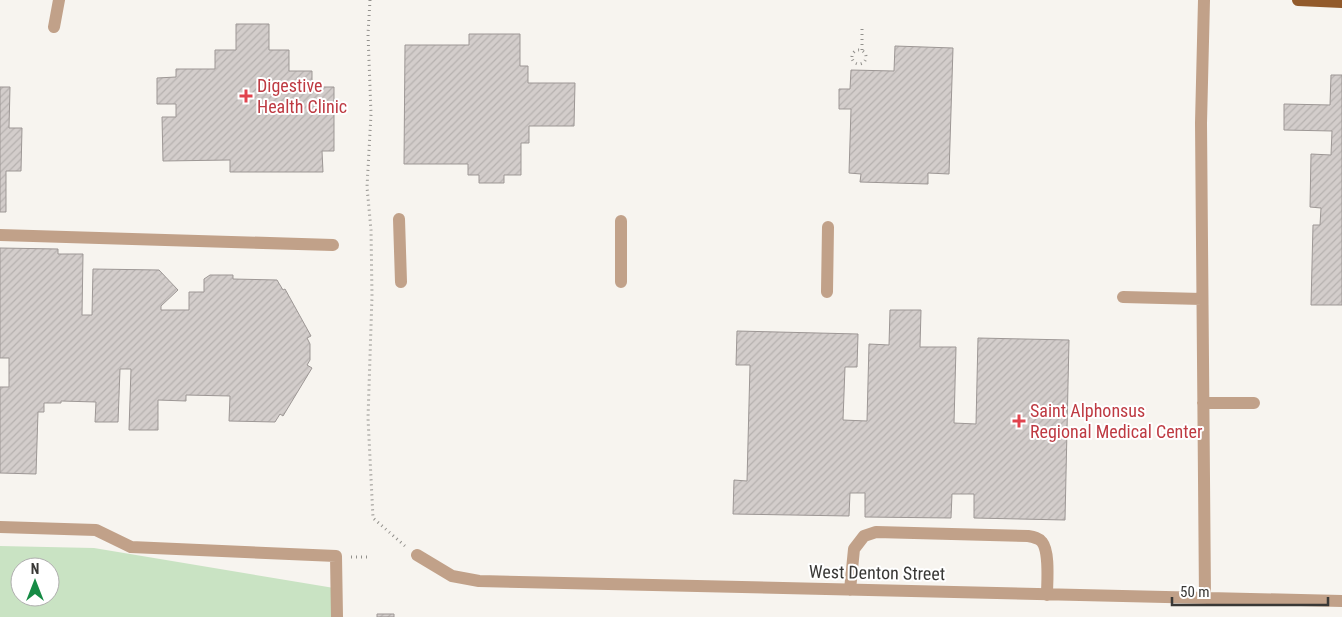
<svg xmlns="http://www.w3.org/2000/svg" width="1342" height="617" viewBox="0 0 1342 617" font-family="'Roboto Condensed',sans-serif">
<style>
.green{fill:#c9e3c3;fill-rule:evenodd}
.building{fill:url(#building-hatch);stroke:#9d9795}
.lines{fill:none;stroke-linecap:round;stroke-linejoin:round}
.path{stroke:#93918d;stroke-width:3;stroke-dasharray:1 4;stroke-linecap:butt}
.minor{stroke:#c1a189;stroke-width:12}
.major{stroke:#925a2b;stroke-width:12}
.health-dot{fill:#e0444e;stroke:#fff;stroke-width:2}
.labels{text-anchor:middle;stroke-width:4;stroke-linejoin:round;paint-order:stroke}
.health-label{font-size:18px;fill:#be3a42;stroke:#fff;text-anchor:start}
.street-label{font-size:18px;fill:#393836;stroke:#fff}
</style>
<defs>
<pattern id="building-hatch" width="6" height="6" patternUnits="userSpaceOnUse" patternTransform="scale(1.25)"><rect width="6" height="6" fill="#d3cdcb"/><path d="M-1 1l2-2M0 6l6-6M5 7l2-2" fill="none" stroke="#b6b1af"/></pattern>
</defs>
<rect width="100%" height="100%" fill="#f7f4ef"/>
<!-- green -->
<path class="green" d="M0 546 94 548 340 589 341 617H0ZM20 567H50V597H20Z"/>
<!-- building -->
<path class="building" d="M236 24H269V50H289V71H312V87H334V151H322L323 172H230V160L163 161 162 117H176V104H157V78L176 77V69H215V50H236Z
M469 34H520V66H528V83H575L574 126H529V143H521V175H504V183H479V175H468V164H404L405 45H469Z
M895 46 953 48 949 174 928 173V184L860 182 861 174 849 173 851 109H839V89H850L851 70 894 71Z
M1331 75H1342V305H1311L1313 225H1320L1321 208 1310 207 1311 154 1331 155 1332 131 1284 130V104L1330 105Z
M0 87H10L9 128H22L21 171H6V212H0Z
M0 248 58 249V254H83L82 315H92L93 269 159 270 178 290 161 306V310H189V292H204V279L210 275H233V279L277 280 283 290 285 289 311 336 307 338 310 344V360L307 365 312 368 283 416 280 414 275 422 229 421 230 396 186 395V401L158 400V430H129L131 369H120L118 422H95L96 402 61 401V403H44V412H38L36 474 0 473V387H9V358H0Z
M890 310H921L920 347H956L954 423 976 424 978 338 1069 340 1065 520 974 518V494H952L951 518 865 517V493H850L849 516 733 514 734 480 747 481 750 365H736L737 331 858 334 857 367H845L843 420 867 421 869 344 889 345Z
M377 614H394V617H377Z"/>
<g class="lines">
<!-- path -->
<path class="path" d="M370 0 368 34 371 114 367 187 371 230 372 296 368 418 373 518 405 546
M852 57a7 7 0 1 1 14 0a7 7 0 1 1-14 0Z
M862 50V26
M351 557H369"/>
<!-- minor -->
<path class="minor" d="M1204 0 1201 123 1205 598
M54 27 59 0
M399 219 401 282
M621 221V282
M0 235 333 245
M827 292 828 227
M1123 297 1202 299
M1203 403H1254
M0 527 96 530 131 547 336 556 337 617
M417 555 452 576 479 581 1342 601
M850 590 854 549 864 536 876 532 1028 536C1034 537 1039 538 1042 542 1050 552 1047 582 1047 595"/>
<!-- major -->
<path class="major" d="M1298 0 1342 2"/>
</g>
<!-- markers -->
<g class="health-dot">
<path d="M243.5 88.5h5v5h5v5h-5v5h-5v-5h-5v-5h5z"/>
<path d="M1016.5 413.5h5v5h5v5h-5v5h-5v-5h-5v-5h5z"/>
</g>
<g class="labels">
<!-- health labels -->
<g class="health-label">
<text x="257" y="92">Digestive<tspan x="257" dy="21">Health Clinic</tspan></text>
<text x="1030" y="417">Saint Alphonsus<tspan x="1030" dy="21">Regional Medical Center</tspan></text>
</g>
<!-- street labels -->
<g class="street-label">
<text transform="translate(877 573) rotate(1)" y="6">West Denton Street</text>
</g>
</g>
<!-- north arrow -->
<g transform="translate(35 582)"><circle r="24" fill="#ffffff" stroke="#b0afaf"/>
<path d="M0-4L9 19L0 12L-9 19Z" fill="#168b45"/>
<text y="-8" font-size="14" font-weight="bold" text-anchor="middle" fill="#393836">N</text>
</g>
<!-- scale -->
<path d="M1172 597v8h156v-8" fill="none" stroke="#393836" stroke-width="2.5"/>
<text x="1180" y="597" font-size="15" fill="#393836" stroke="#ffffff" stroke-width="4" paint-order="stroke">50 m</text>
</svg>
